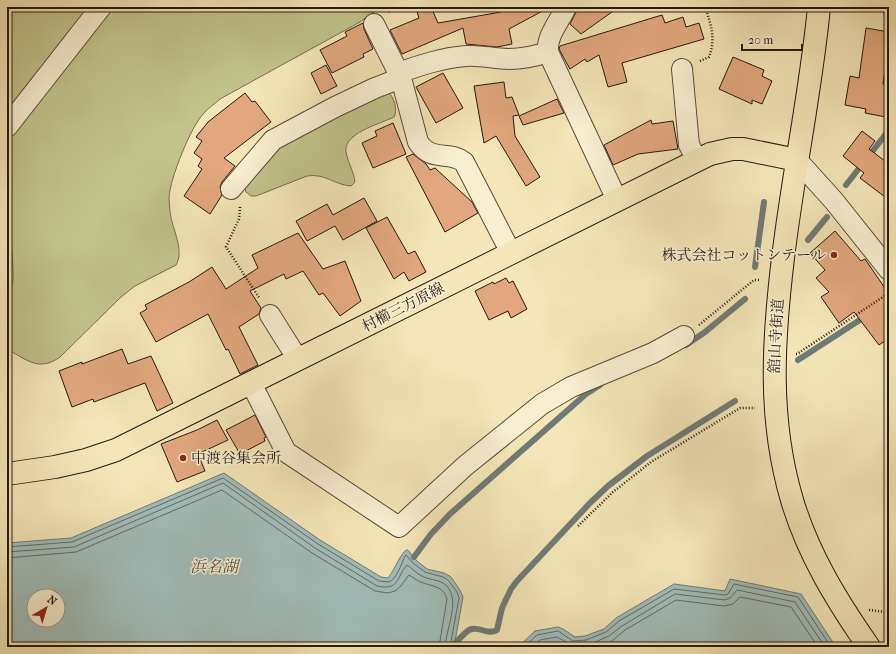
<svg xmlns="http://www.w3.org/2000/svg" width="896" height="654" viewBox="0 0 896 654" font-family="'IM FELL French Canon','Noto Serif JP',serif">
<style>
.green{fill:#c1c38b;stroke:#746e4e}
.water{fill:#a1bdba;stroke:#707b76;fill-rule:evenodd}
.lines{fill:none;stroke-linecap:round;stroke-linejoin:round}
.shore{stroke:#646b66;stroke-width:1}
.stream{stroke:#707b76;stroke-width:6}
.building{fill:#e2a77e;stroke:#261911}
.minor-casing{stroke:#5a4c3b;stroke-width:22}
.major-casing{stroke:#261911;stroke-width:24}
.path{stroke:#261911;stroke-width:2.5;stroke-dasharray:1 2;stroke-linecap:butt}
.minor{stroke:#f8efd1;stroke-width:20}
.major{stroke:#f4e6b8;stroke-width:22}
.poi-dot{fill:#8f2418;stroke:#f8efd1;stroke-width:1.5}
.labels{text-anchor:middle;stroke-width:3;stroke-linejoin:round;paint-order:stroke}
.poi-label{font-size:15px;fill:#261911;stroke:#f8efd1;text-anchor:end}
.street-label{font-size:15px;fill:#261911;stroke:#f8efd1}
.water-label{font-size:16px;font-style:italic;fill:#51524c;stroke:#f8efd1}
</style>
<rect width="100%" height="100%" fill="#f4e6b8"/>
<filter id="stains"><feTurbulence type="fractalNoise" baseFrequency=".005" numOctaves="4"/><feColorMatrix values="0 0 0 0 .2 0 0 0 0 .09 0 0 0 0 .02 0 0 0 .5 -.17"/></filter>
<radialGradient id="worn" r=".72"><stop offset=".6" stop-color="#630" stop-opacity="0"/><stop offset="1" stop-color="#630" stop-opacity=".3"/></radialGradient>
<!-- green -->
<path class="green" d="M7 7H92L7 116Z
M111 7H381L360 22 220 99C215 104 208 108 204 113 191 126 170 179 169 197 169 202 170 208 170 212 172 229 185 250 176 265L135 286 121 297 60 357C39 372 27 360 7 349V299L13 281V270L11 238 7 226V140Z
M387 91C394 96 398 110 394 117 380 124 343 133 346 152 348 163 354 172 355 182L351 186C335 185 325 173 307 176L256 196H251L246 192 244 186 271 151Z"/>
<!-- water -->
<path class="water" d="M224 473 320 540 381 577 388 578C395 569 398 558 406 550H408L417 561 427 569 444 573 451 577 460 590 463 597 454 647H7V543L71 538ZM34 596H58V620H34Z
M730 579 801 594 836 647H518L535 631 558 627 563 629 575 637 585 636 604 629 616 618 674 584 725 591Z"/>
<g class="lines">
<!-- shore -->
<path class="shore" d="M7 547 72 542 223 478 318 544 379 581C382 581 386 582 389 582 396 580 402 563 405 556L406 555 414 564 425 572 443 577 448 580 457 592 459 598 450 647
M7 552 74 547 223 483 315 548 377 586C400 591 396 577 407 565 412 568 417 574 422 576 428 580 437 579 443 583 463 596 446 628 445 647
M7 558 76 552 222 490 312 553 375 591 388 593 395 591 400 587 409 575C413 577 417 581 421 582 432 587 443 585 447 599L439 647
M524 647 537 635 558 631 573 641 586 640 606 632 619 621 674 589 725 595 728 594 734 584 798 597 831 647
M532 647 540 640 557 637 573 646 588 645 609 636 622 626 675 594 725 600 730 598 737 590 795 602 825 647
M599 647 612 641 625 630 676 600 724 606 733 604 740 597 791 607 818 647"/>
<!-- stream -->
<path class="stream" d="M884 7 889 20
M846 185 889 130
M808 240 827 217
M755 267 764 202
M686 345 705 332 745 299
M798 360 866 316
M414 557 431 534 450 514 586 394 600 385
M454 644C459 640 463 634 469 630 479 625 487 636 497 630L502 608 511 589 517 581 590 503 608 486 647 456 735 401"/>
</g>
<!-- building -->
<path class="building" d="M425 7H431L438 23 501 12 498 7H550L509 29 512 44 497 47 466 44 463 28 402 54 390 30 419 18 417 12Z
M577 7H619L581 34 570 24 576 12Z
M662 15 665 23 683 17 686 27 699 23 704 39 622 63 627 82 608 87 599 55 587 62 585 59 570 69 559 49 560 46Z
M363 23 364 29 373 49 363 54 364 57 332 73 320 50 347 36 345 32Z
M866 28 889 32V42L883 84 889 86V100L886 117 865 113 866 109 845 105 850 76 859 78Z
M733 57 764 70 762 76 772 81 762 104 752 100V104L719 89Z
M326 65 337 86 321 94 311 73Z
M443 73 463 108 436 123 416 87Z
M504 82 506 98 512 97 519 115 513 116 515 136 540 177 526 186 496 136 484 143 474 86Z
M245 93 252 102 255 101 271 122 224 158 235 166 222 182 220 187 222 195 210 214 184 196 202 169 198 166 202 159 194 153 202 141 196 137 208 122Z
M557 99 564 113 523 125 519 116Z
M651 120 652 124 673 121 678 149 638 154 613 165 604 145Z
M393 123 406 154 373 168 362 143 377 136 375 131Z
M862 131 875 141 869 149 889 164V200L860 178 864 173 843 156Z
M413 154 426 164 430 170 435 168 472 202 478 213 445 232 406 157Z
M364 198 377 221 343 240 335 226 307 241 296 221 327 204 333 215Z
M387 217 408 254 415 251 426 272 409 281 404 272 394 279 366 228Z
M835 231 861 261 865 259 889 294V338L879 345 854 312 839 323 821 297 829 292 816 278 825 270 810 253Z
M298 233 323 269 345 261 361 301 340 316 323 293 319 295 303 271 286 279 284 274 250 291 261 308 259 314 239 327 258 365 240 374 228 349 226 350 208 314 156 342 140 313 147 309 145 305 189 282 212 267 226 289 258 268 252 255Z
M506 278 509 283 513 281 527 309 511 318 508 311 489 320 475 291 493 282 494 284Z
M122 349 128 364 151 356 173 403 157 411 145 383 94 402 93 399 72 407 59 371 82 362V364Z
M255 415 266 437 264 438 265 441 240 454 226 430Z
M217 420 228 440 198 454 205 471 177 482 161 444 197 430Z"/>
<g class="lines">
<defs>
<path id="minor" d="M566 7C560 21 546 36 548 52L617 200
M374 24 401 78 418 142C432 163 449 150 464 162L511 253
M682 69 689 145 697 160
M398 73C421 65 442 58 466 56 481 55 495 59 509 59 522 59 536 56 548 52
M7 127 101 7
M797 160 834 201 889 270
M231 189 273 140 335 107 375 88 401 78
M270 315 292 350 296 360
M251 383 286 452 399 527 465 466 542 404 571 387 653 353 684 336"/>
<path id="major" d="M819 7C811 91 793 174 783 258 773 341 768 419 792 500 808 554 837 601 869 647
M7 474 55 467 86 460 116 450 710 154 732 149H743L797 160"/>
</defs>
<!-- minor casing -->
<use href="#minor" class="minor-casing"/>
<!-- major casing -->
<use href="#major" class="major-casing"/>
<!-- path -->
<path class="path" d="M388 12 393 7
M700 61 709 57C716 39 711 24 705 7
M240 207 239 219 226 247 260 299
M699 325 754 280H760
M796 354H797L889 293
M578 526 613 492 651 462 740 408H755
M869 610 886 612 889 608"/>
<!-- minor -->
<use href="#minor" class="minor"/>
<!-- major -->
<use href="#major" class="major"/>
</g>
<!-- markers -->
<g class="poi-dot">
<circle cx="834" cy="255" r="4"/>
<circle cx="183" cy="458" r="4"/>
</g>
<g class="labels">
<!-- poi labels -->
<g class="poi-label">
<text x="826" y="260">株式会社コットンテール</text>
<text x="191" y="463" text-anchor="start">中渡谷集会所</text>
</g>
<!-- street labels -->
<g class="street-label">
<text transform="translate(403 307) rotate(-27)" y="5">村櫛三方原線</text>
<text transform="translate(776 336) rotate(-87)" y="5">舘山寺街道</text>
</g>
<!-- water labels -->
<g class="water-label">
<text x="214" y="572">浜名湖</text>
</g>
</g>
<!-- margin -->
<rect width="896" height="654" fill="none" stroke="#f4e6b8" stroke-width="24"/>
<rect x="8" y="8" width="880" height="638" fill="none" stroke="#261911" stroke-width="2"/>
<rect x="12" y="12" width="872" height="630" fill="none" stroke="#261911"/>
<!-- north arrow -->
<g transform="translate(46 608) rotate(38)"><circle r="19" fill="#f8efd1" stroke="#a49984"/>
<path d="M0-3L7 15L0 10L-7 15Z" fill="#8f2418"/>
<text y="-6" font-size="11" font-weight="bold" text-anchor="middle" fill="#261911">N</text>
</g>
<!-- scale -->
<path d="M742 44v6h60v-6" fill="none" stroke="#261911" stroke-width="2"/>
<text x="748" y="44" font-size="12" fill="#261911" stroke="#f8efd1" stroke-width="3" paint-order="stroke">20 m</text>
<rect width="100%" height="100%" filter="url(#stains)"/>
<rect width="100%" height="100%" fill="url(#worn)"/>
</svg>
